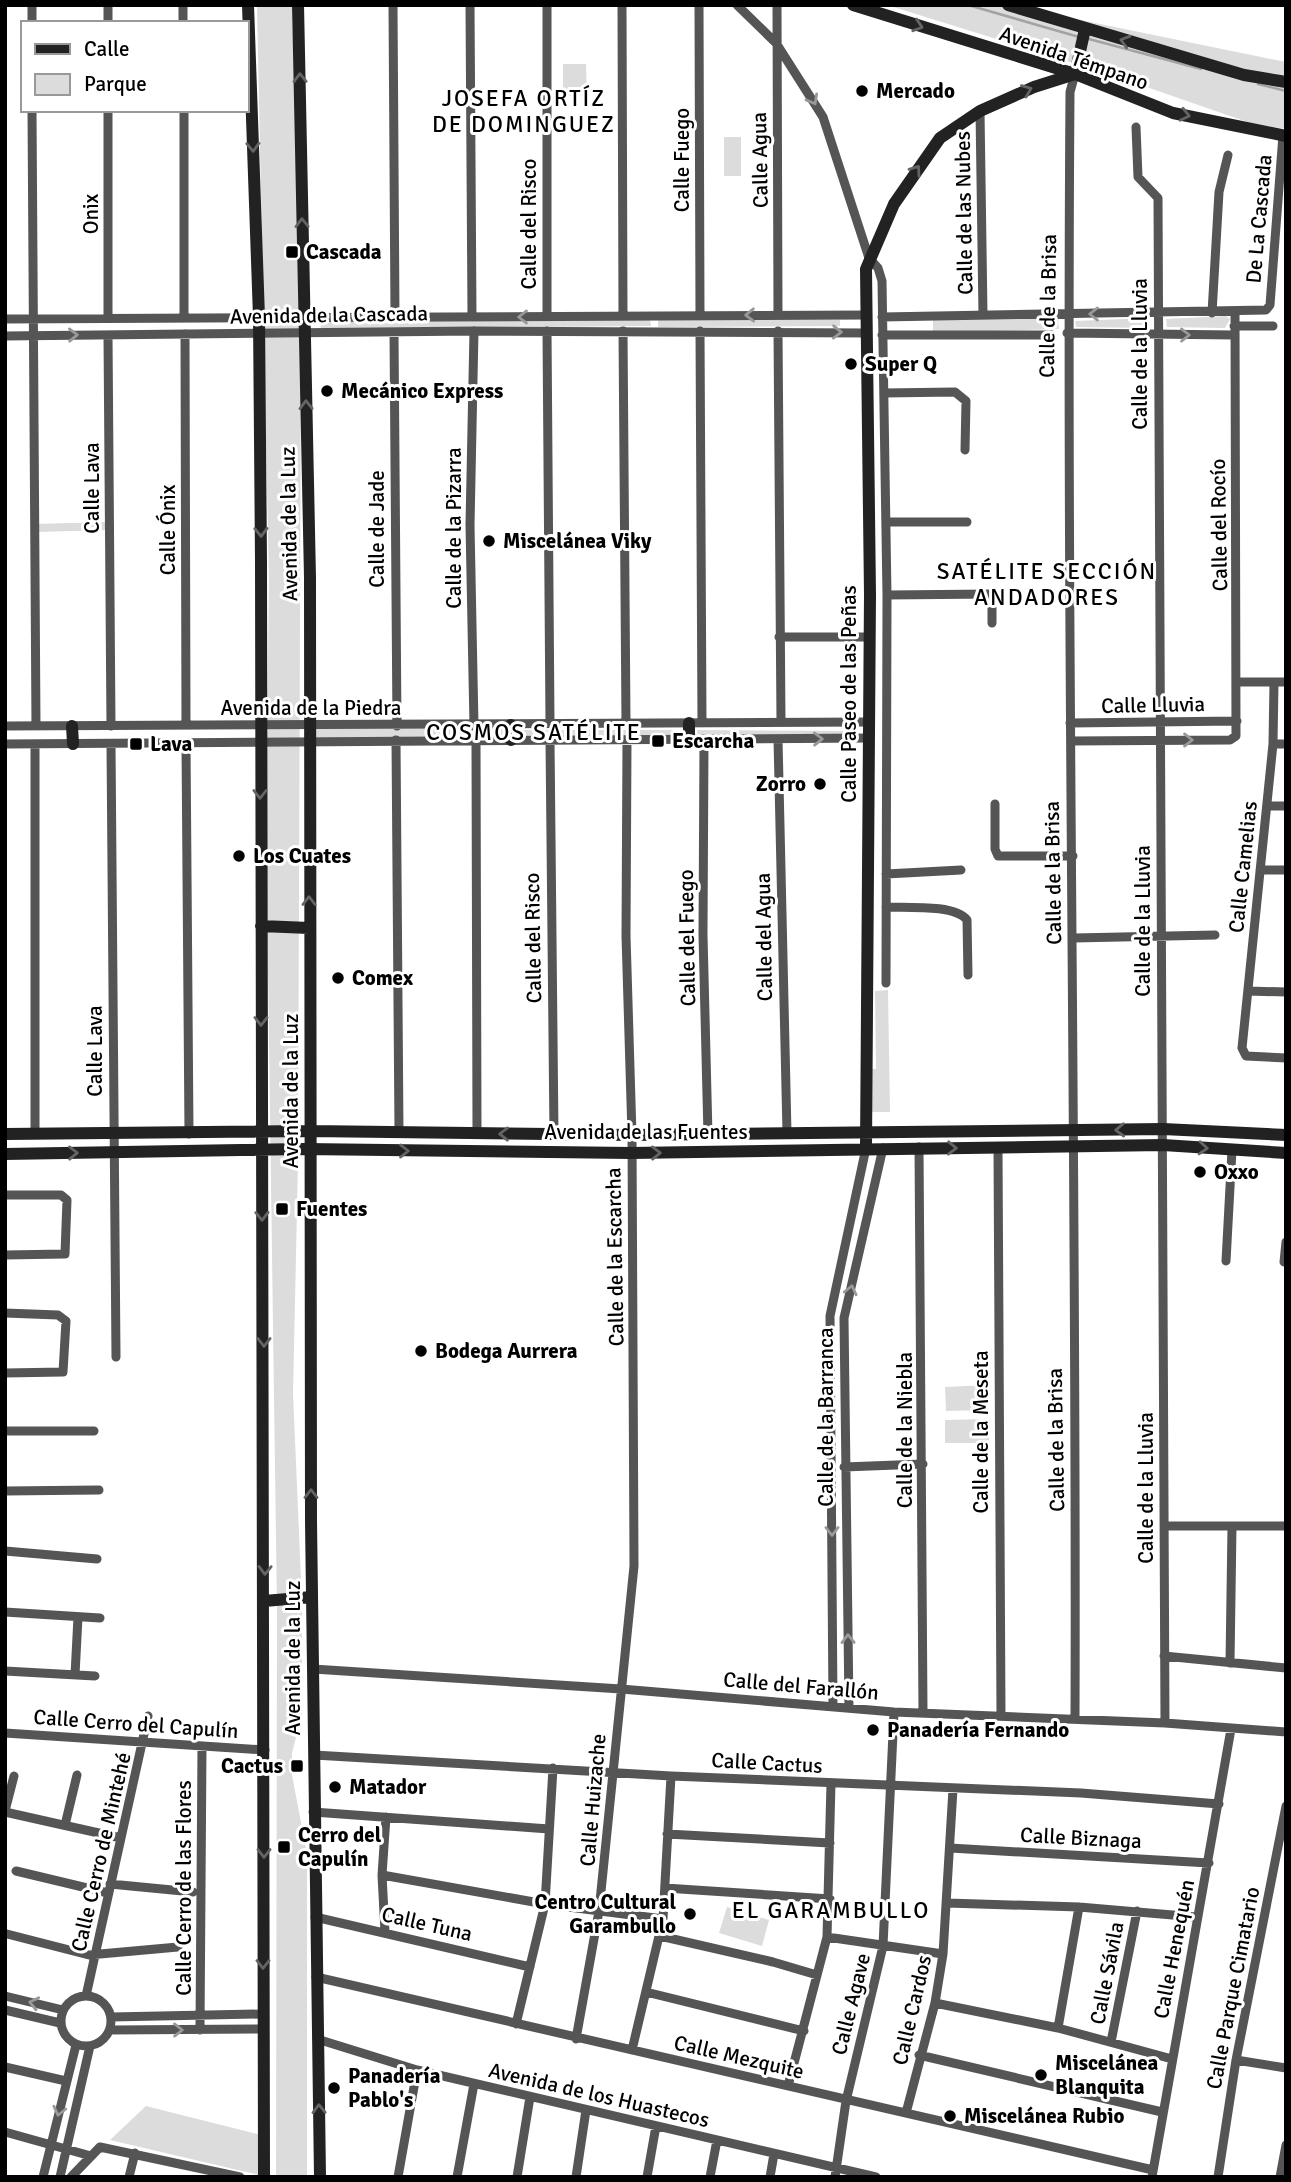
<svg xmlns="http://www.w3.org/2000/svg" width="1291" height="2182" viewBox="0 0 1291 2182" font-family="Signika,sans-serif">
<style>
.green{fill:#dcdcdc}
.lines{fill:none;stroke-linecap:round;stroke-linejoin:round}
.stream{stroke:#a3a3a3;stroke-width:2.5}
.street{stroke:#555;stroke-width:9}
.secondary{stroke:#222;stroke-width:12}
.oneway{stroke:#646464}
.oneway2{stroke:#999}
.poi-dot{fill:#000;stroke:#fff;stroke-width:2.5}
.labels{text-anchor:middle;stroke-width:6;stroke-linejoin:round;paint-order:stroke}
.street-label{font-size:21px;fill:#000;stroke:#fff}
.poi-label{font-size:21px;font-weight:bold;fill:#000;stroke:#fff;text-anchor:start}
.neighbourhood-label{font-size:23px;letter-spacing:2px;fill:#000;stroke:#fff}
</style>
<rect width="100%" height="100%" fill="#fff"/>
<!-- green -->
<path class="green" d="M257 5H292L301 349 298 1163 293 1393 302 1603V1713L292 1753V1775L307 1854V2177H276L277 1609 266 828 269 582Z
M887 5H1008L1286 62V129L1253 124 1112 75Z
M563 64H586L587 95 563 96Z
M724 137H741V176H724Z
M1058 316 1059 329 933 333V319Z
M1226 316 1230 319 1225 328 1167 327 1166 319Z
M1148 318 1149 328 1076 327 1075 321Z
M650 319 651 326 321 329 320 321Z
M658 320H840V326L658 327Z
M108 522V530L36 532 35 524Z
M315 727H510V739L315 740Z
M519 730H683V737L519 738Z
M697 730 854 731V735L698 739Z
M888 990 890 1112H871L870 1069H876L875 991Z
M988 1385V1410L946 1411 945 1387Z
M989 1419V1443H945V1420Z
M727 1907 769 1920 762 1946 719 1933Z
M146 2106 261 2135 263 2176 110 2140Z"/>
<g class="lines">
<!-- stream -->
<path class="stream" d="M968 5 1079 37
M1089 39 1201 69
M1258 84 1286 91"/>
<!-- street -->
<path class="street" d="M108 5V23
M183 5V23
M393 5 395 317
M470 5 472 317
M547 5V316
M622 5 623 315
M699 5 700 315
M737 5 776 43 823 117 869 258 878 268 882 281 887 595 886 983
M777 5 778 314
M32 23V5
M1075 74 1070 92C1066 634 1077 1176 1075 1718
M32 110 36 726
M184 110V318
M980 111 983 315
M1136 127 1138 177 1158 198 1165 1723
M1212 313 1219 192 1228 155
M882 317 1266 310 1270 305 1283 135
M108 318V110
M5 319 867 315
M1234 326H1273
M474 331 470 525 474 726
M547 331 550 723
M623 331 626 723
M700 331 702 723
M778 331 781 722
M394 332 397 726
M1067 333 1234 335
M185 334 186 725
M108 335 111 726
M882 335H1052
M5 336 474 331 867 333
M884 393 955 392 966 401 965 450
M886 522H967
M887 595 992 594V623
M779 637H869
M1238 682H1286
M1274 682 1273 744 1242 1048 1246 1056 1286 1058
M1070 723 1237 721
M5 726 869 722
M778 739 787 1133
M396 740 399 1133
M476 740 477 1134
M550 740 554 1135
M704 741 703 935 708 1135
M1071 741 1230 740 1236 736 1235 311
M5 744 869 738
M35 744V1134
M111 744 116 1357
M186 744 189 1134
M1273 744H1286
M995 804V849L998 856H1073
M1267 806H1286
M1260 870H1286
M886 874 961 870
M886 907C906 908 955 904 967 920L968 975
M1074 938 1215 935
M1248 991 1286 992
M919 1147 923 1712
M998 1148 1001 1715
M5 1195H61L67 1200 65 1254 5 1255
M1226 1261 1232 1150
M1284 1262 1286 1242
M5 1313 58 1315 66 1321 63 1372 5 1373
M5 1431H94
M844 1467 923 1464
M5 1491 99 1490
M1164 1526H1286
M5 1551 97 1559
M5 1612 100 1618
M1164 1656 1286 1668
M1230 1663 1232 1526
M313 1669 621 1689 894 1712 1165 1723 1286 1732
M5 1671 95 1676
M75 1675 78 1617
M833 1705 830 1316 866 1148
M849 1708 844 1318 883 1148
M5 1733 265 1750
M314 1755 671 1776 1081 1793 1219 1804
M5 1811 14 1776
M5 1812 121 1838
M313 1812 549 1829
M65 1825 77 1775
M667 1834 830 1843
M950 1848 1209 1863
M16 1871 108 1893
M382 1875 545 1904 663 1919
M110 1884 193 1892
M665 1888 830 1899
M947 1903 1079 1907 1196 1917
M315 1917 530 1967
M385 1932 382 1875 386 1817
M7 1934 89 1955 178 1947
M660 1936 773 1962 817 1975
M827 1937 943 1954
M316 1977 1153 2170
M646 1992 804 2031
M61 2021a25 25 0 1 1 50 0a25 25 0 1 1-50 0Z
M5 1996 63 2010
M86 1996 148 1716
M935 2003 1058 2028 1172 2059
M5 2010 60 2023
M111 2017 262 2014
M516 2024 545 1904 553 1768
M1058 2028 1079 1907
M110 2030 263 2029
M200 2030 202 1746
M317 2039 417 2070 876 2177
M576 2039 599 1911 634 1566 632 1135 626 936 627 741
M1111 2042 1137 1911
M632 2050 663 1919 671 1776
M919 2055 1162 2112
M1236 2060 1286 2068
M5 2067 66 2081
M788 2086 827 1937 831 1783
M906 2113 935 2003 943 1954 953 1789
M5 2132 91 2156
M43 2177 76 2045
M60 2177 90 2046
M71 2177 100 2147 240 2177
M129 2177 135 2153
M398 2177 417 2070
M457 2177 474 2084
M517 2177 530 2097
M576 2177 586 2110
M647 2177 656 2126
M710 2177 717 2140
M770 2177 774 2154
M835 2177 846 2101 883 1946 894 1712
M1152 2177 1231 1729
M1218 2177 1236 2060 1286 1806
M1280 2177 1286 2145"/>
<!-- secondary -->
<path class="secondary" d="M248 5 259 317 261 561 264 2177
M298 5 310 578 311 1521 320 2177
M853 5 1075 74 1173 113 1286 136
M1008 5 1244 75 1286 82
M1075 74 1085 29
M689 723V741
M511 725V740
M72 726 73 744
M261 926 309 928
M5 1134 310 1131 632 1135 1163 1129 1286 1135
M866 1148 870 594 866 269 894 204 940 138 980 111 1034 87 1075 74
M5 1154 304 1149 631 1153 1163 1145 1286 1153
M264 1601 312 1597"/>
</g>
<!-- one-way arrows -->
<defs><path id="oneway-chevron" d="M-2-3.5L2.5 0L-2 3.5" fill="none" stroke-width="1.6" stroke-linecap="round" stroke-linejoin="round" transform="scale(1.75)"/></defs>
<g class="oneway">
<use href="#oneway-chevron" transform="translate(918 26) rotate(18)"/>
<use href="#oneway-chevron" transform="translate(1125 41) rotate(-164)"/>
<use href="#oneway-chevron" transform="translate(300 78) rotate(-91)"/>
<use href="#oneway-chevron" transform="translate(1027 90) rotate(-22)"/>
<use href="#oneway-chevron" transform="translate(1185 115) rotate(13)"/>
<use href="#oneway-chevron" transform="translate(253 147) rotate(88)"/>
<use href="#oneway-chevron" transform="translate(916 170) rotate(-55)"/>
<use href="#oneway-chevron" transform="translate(302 223) rotate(-91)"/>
<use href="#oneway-chevron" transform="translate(306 405) rotate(-91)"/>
<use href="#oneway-chevron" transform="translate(261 532) rotate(89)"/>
<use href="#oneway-chevron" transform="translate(260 794) rotate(90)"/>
<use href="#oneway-chevron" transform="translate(309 901) rotate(-90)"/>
<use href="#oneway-chevron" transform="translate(261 1021) rotate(90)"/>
<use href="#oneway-chevron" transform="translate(1120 1130) rotate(178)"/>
<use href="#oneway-chevron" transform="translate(504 1134) rotate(-179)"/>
<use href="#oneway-chevron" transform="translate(952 1148) rotate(1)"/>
<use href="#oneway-chevron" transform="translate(1203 1148) rotate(4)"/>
<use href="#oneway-chevron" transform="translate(404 1151)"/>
<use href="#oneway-chevron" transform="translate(73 1153) rotate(-1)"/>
<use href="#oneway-chevron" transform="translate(656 1153) rotate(-1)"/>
<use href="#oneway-chevron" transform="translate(262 1216) rotate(89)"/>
<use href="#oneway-chevron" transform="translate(264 1342) rotate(90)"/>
<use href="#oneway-chevron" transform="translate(311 1494) rotate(-90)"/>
<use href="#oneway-chevron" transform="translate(265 1570) rotate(91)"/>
<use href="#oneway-chevron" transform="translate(264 1853) rotate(90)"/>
<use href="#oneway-chevron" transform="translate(263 1964) rotate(90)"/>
<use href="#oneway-chevron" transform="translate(319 2109) rotate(-91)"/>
</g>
<g class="oneway2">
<use href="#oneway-chevron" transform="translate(813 100) rotate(61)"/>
<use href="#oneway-chevron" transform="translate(1094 314) rotate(180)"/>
<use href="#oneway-chevron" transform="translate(750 315) rotate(179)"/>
<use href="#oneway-chevron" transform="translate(523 317) rotate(180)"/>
<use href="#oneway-chevron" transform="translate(837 332) rotate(1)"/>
<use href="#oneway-chevron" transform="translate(73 335) rotate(-1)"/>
<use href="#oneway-chevron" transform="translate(1185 335)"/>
<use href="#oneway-chevron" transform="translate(818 739) rotate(-1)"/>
<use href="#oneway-chevron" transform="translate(1188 740)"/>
<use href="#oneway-chevron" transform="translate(851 1290) rotate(-77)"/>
<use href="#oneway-chevron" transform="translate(832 1531) rotate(90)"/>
<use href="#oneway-chevron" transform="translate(848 1639) rotate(-91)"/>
<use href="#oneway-chevron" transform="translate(34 2003) rotate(-167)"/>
<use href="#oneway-chevron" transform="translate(178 2030)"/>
<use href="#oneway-chevron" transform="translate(59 2111) rotate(103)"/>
</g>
<!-- markers -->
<g class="poi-dot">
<circle cx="862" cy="91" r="7"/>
<rect x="285" y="245" width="14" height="14" rx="3.5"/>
<circle cx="851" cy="364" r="7"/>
<circle cx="327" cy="391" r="7"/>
<circle cx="489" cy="541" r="7"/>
<rect x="651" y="734" width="14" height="14" rx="3.5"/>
<rect x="129" y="737" width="14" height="14" rx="3.5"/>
<circle cx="820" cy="784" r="7"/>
<circle cx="239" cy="856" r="7"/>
<circle cx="338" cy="978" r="7"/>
<circle cx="1200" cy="1172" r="7"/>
<rect x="275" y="1202" width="14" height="14" rx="3.5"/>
<circle cx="421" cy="1351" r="7"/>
<circle cx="873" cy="1730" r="7"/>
<rect x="290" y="1759" width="14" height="14" rx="3.5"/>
<circle cx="335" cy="1787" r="7"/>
<rect x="277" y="1840" width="14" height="14" rx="3.5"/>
<circle cx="690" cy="1914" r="7"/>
<circle cx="1041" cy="2075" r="7"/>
<circle cx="334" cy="2088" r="7"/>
<circle cx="950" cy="2116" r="7"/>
</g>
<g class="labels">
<!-- street labels -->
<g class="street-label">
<text transform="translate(1074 58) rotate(19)" y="7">Avenida Témpano</text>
<text transform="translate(682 160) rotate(-90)" y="7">Calle Fuego</text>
<text transform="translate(760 160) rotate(-91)" y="7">Calle Agua</text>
<text transform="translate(964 213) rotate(-91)" y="7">Calle de las Nubes</text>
<text transform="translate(91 214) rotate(-90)" y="7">Onix</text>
<text transform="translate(1259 219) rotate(-85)" y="7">De La Cascada</text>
<text transform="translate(529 224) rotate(-90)" y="7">Calle del Risco</text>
<text transform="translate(1048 306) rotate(-89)" y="7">Calle de la Brisa</text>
<text transform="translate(329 315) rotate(-1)" y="7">Avenida de la Cascada</text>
<text transform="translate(1140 354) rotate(-90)" y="7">Calle de la Lluvia</text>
<text transform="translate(92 488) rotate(-90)" y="7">Calle Lava</text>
<text transform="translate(289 524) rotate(-91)" y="7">Avenida de la Luz</text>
<text transform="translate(1219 525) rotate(-91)" y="7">Calle del Rocío</text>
<text transform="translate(454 528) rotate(-90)" y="7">Calle de la Pizarra</text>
<text transform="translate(377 529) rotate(-90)" y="7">Calle de Jade</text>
<text transform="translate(168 530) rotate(-90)" y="7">Calle Ónix</text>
<text transform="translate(849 694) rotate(-90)" y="7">Calle Paseo de las Peñas</text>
<text transform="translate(1153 705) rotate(-1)" y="7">Calle Lluvia</text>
<text x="311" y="715">Avenida de la Piedra</text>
<text transform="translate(1243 867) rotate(-84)" y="7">Calle Camelias</text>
<text transform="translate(1053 873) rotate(-91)" y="7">Calle de la Brisa</text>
<text transform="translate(1143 921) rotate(-90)" y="7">Calle de la Lluvia</text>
<text transform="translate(764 937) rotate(-91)" y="7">Calle del Agua</text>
<text transform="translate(533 938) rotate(-91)" y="7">Calle del Risco</text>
<text transform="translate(687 938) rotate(-91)" y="7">Calle del Fuego</text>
<text transform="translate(95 1051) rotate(-90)" y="7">Calle Lava</text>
<text transform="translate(291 1091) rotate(-90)" y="7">Avenida de la Luz</text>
<text x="646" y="1139">Avenida de las Fuentes</text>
<text transform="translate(615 1257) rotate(-91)" y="7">Calle de la Escarcha</text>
<text transform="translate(826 1417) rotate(-90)" y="7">Calle de la Barranca</text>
<text transform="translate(905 1430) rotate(-90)" y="7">Calle de la Niebla</text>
<text transform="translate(981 1432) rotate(-90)" y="7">Calle de la Meseta</text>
<text transform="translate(1056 1440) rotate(-91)" y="7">Calle de la Brisa</text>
<text transform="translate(1146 1488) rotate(-90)" y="7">Calle de la Lluvia</text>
<text transform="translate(293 1658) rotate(-90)" y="7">Avenida de la Luz</text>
<text transform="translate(801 1686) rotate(5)" y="7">Calle del Farallón</text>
<text transform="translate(136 1724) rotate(4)" y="7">Calle Cerro del Capulín</text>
<text transform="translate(767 1763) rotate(3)" y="7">Calle Cactus</text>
<text transform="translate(593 1800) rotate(-85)" y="7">Calle Huizache</text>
<text transform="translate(1081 1838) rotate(3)" y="7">Calle Biznaga</text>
<text transform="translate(101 1852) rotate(-77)" y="7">Calle Cerro de Mintehé</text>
<text transform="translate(184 1888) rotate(-90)" y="7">Calle Cerro de las Flores</text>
<text transform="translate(427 1924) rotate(13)" y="7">Calle Tuna</text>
<text transform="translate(1174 1949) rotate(-79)" y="7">Calle Henequén</text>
<text transform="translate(1107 1973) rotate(-79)" y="7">Calle Sávila</text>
<text transform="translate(1233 1988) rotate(-79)" y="7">Calle Parque Cimatario</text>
<text transform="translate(851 2004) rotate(-76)" y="7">Calle Agave</text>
<text transform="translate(912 2010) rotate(-77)" y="7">Calle Cardos</text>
<text transform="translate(739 2057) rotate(13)" y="7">Calle Mezquite</text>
<text transform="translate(599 2095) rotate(13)" y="7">Avenida de los Huastecos</text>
</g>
<!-- poi labels -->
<g class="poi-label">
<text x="876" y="98">Mercado</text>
<text x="306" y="259">Cascada</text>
<text x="865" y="371">Super Q</text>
<text x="341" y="398">Mecánico Express</text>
<text x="503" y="548">Miscelánea Viky</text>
<text x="672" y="748">Escarcha</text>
<text x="150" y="751">Lava</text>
<text x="806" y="791" text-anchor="end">Zorro</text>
<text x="253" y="863">Los Cuates</text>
<text x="352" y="985">Comex</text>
<text x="1214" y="1179">Oxxo</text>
<text x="296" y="1216">Fuentes</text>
<text x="435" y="1358">Bodega Aurrera</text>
<text x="887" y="1737">Panadería Fernando</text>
<text x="283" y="1773" text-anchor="end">Cactus</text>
<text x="349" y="1794">Matador</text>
<text x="298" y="1842">Cerro del<tspan x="298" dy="24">Capulín</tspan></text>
<text x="676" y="1909" text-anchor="end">Centro Cultural<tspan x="676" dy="24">Garambullo</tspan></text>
<text x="1055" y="2070">Miscelánea<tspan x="1055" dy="24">Blanquita</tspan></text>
<text x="348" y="2083">Panadería<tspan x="348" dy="24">Pablo's</tspan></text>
<text x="964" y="2123">Miscelánea Rubio</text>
</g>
<!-- neighbourhood labels -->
<g class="neighbourhood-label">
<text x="524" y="106">JOSEFA ORTÍZ<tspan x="524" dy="26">DE DOMINGUEZ</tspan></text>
<text x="1047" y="579">SATÉLITE SECCIÓN<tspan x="1047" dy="26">ANDADORES</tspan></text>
<text x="534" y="740">COSMOS SATÉLITE</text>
<text x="831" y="1918">EL GARAMBULLO</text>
</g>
</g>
<!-- border -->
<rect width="1291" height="2182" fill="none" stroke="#000000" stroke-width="14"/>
<!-- legend -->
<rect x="21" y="21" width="228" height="91" fill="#ffffff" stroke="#999999" stroke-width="2"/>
<rect x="35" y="44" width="35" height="10" fill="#222222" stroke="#999999" stroke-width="2"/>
<text x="84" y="56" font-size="21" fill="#000000">Calle</text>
<rect x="35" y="74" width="35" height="21" fill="#dcdcdc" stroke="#999999" stroke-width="2"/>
<text x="84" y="91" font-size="21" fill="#000000">Parque</text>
</svg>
